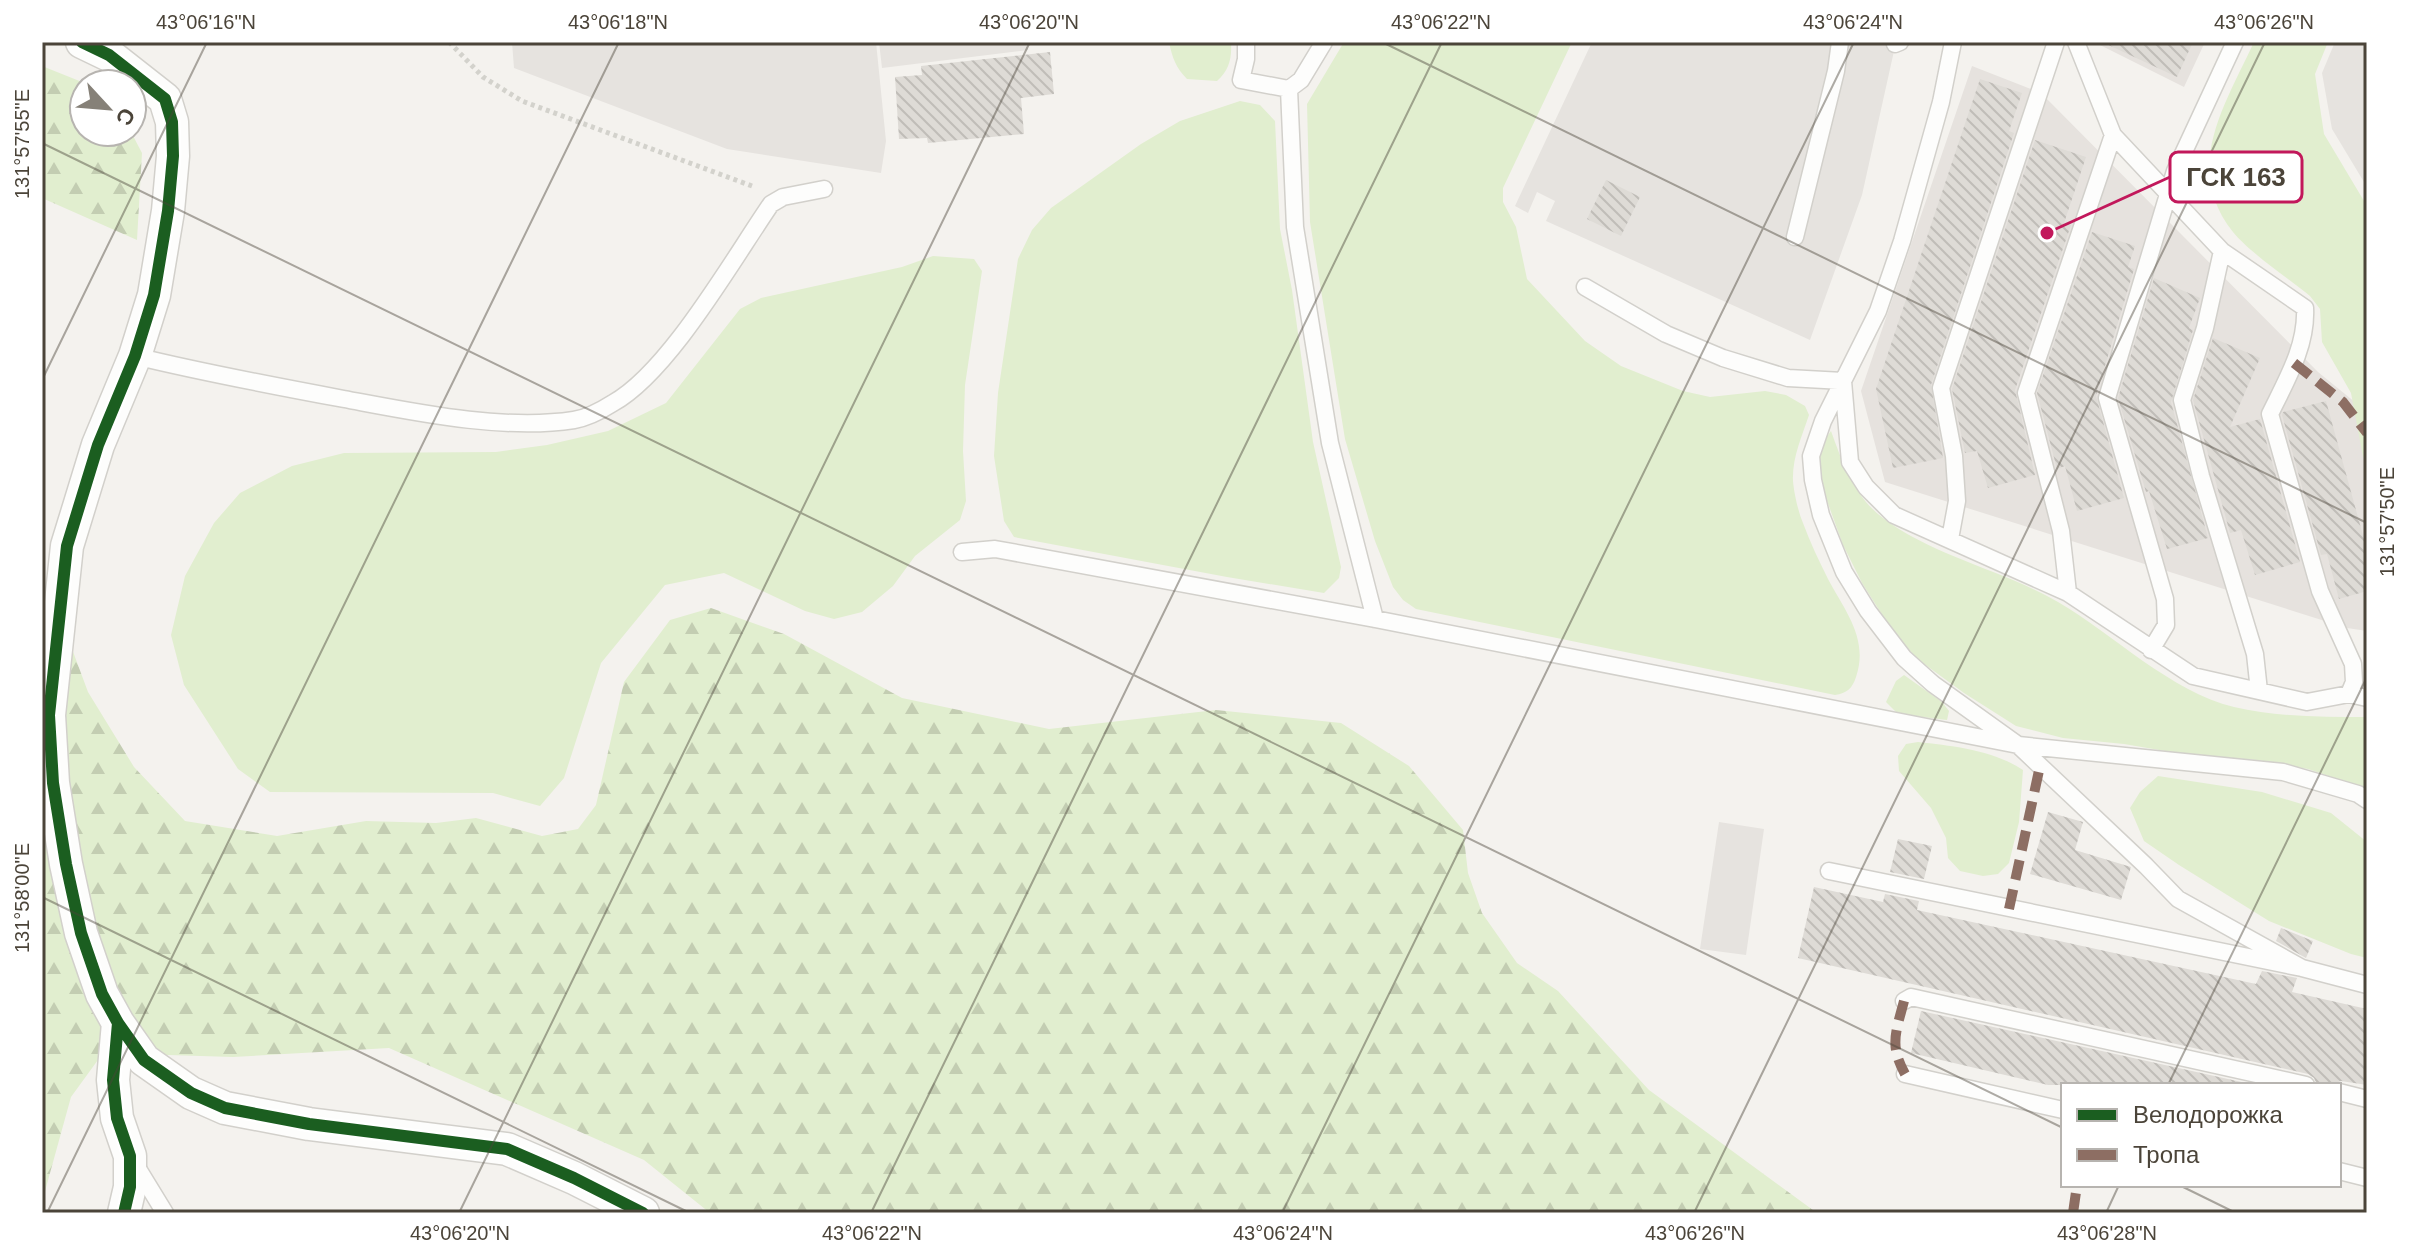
<svg xmlns="http://www.w3.org/2000/svg" width="2409" height="1255" viewBox="0 0 2409 1255" font-family="Arial,sans-serif">
<style>
.industrial{fill:#e6e2de}
.green{fill:#e1eecf}
.forest{fill:url(#forest-firs)}
.parking{fill:#e6e3df}
.building{fill:url(#building-back-hatch)}
.lines{fill:none;stroke-linecap:round;stroke-linejoin:round}
.service-casing{stroke:#d2d0cb;stroke-width:19}
.minor-casing{stroke:#d2d0cb;stroke-width:35}
.path{stroke:#d3d2cc;stroke-width:5;stroke-dasharray:4 4;stroke-linecap:butt}
.service{stroke:#fdfdfc;stroke-width:16}
.minor{stroke:#fdfdfc;stroke-width:32}
.quiet{stroke:#8d6e63;stroke-width:10;stroke-dasharray:20 10;stroke-linecap:butt}
.cycleway-casing{stroke:#fff;stroke-width:17}
.cycleway{stroke:#1b5e20;stroke-width:12}
.ticks{fill:none;stroke:#4b4439;stroke-width:2;stroke-opacity:0.45}
.leader{fill:none;stroke:#c2185b;stroke-width:3}
.callout-dot{fill:#c2185b;stroke:#fff;stroke-width:3}
.callout{fill:#fff;stroke:#c2185b;stroke-width:3}
.callout-label{font-size:26px;text-anchor:middle;font-weight:bold;fill:#4b4439}
.neatline{fill:none;stroke:#4b4439;stroke-width:3}
.ticks-label{font-size:20px;text-anchor:middle;fill:#4b4439}
</style>
<defs>
<pattern id="forest-firs" width="22" height="20" patternUnits="userSpaceOnUse" patternTransform="scale(2)"><rect width="22" height="20" fill="#e1eecf"/><path d="M5 1l3.5 6h-7zM16 11l3.5 6h-7z" fill="#c3cdb2"/></pattern>
<pattern id="building-back-hatch" width="6" height="6" patternUnits="userSpaceOnUse" patternTransform="scale(2)"><rect width="6" height="6" fill="#dedbd6"/><path d="M-1 5l2 2M0 0l6 6M5-1l2 2" fill="none" stroke="#c0bdb8"/></pattern>
</defs>
<rect width="100%" height="100%" fill="#f4f2ee"/>
<!-- industrial -->
<path class="industrial" d="M2094 42H2205L2184 87Z
M1972 66 2041 93 2318 372 2367 412V631L2347 628 1885 482 1861 391Z"/>
<!-- green -->
<path class="green" d="M1169 42H1231C1232 59 1229 70 1217 81L1187 79C1176 68 1172 57 1169 42Z
M1344 42H1572L1503 188V202L1516 227 1527 279 1585 341 1621 366 1683 391 1710 397 1765 391 1786 395 1805 406 1809 415C1802 436 1792 458 1793 481 1794 493 1798 511 1803 523 1810 542 1819 561 1828 579 1845 611 1869 639 1856 677 1852 689 1847 693 1835 695L1416 609 1403 600 1393 587 1375 541 1345 439 1310 222 1307 104Z
M2254 42H2328L2315 74 2324 134 2367 206V460L2363 457 2351 393 2322 342 2320 309 2310 296C2289 279 2249 252 2233 232 2182 168 2225 105 2254 42Z
M1240 101 1260 105 1275 121 1280 229 1292 290 1313 442 1341 567 1339 578 1324 593 1227 577 1014 537 1004 521 994 456 998 393 1018 259 1032 230 1051 208 1141 144 1180 121Z
M933 256 974 259 982 271 965 385 963 451 966 501 960 520 915 556 893 586 862 612 834 619 805 611 724 573 665 585 601 663 564 778 540 806 493 793 270 792 238 769 184 685 171 635 185 576 214 523 240 493 292 466 344 453 496 452 547 445 608 431 666 403 740 309 761 298 902 267Z
M1831 431C1843 464 1854 496 1883 518 1933 556 2003 570 2058 602 2113 634 2171 692 2234 707 2277 717 2323 717 2367 717V789L2308 769 2257 760 2183 754 2124 744 2063 738 2016 726 1964 693 1916 658 1886 621 1862 583 1843 545 1826 498 1818 464 1820 446Z
M1904 675 1942 702 1949 711 1947 720 1898 714 1886 702 1896 681Z
M1918 742C1953 746 1993 750 2023 770L2019 822 2009 863 1998 874 1983 876 1960 871 1948 858 1946 838 1931 808 1899 771 1898 756 1906 744Z
M2158 776 2262 792 2331 813 2367 842V958L2351 954 2269 921 2179 865 2144 841 2130 808 2140 792Z"/>
<!-- forest -->
<path class="forest" d="M42 66 87 84H84V132H131L142 153 137 240 42 198Z
M42 582 62 622 88 692 134 767 185 821 277 836 366 821 436 823 476 818 542 836 578 829 596 805 624 682 670 620 711 608 784 634 902 698 1049 729 1216 710 1341 723 1409 766 1463 830 1468 873 1482 913 1517 963 1558 991 1649 1090 1817 1213H710L644 1160 389 1048 233 1057 103 1053 71 1097 42 1202Z"/>
<!-- parking -->
<path class="parking" d="M512 42H876L886 141 881 173 727 149 514 68Z
M879 42H1027L1028 50 882 68Z
M1592 42H1896L1862 195 1810 340 1546 221 1555 201 1537 192 1528 213 1515 206Z
M2335 42H2367V187L2332 129 2322 73Z
M1719 822 1764 829 1746 955 1700 949Z"/>
<!-- building -->
<path class="building" d="M2102 42H2193L2177 77Z
M1050 52 1054 94 1021 98 1024 134 928 143 927 138 899 139 895 77 922 75 921 66Z
M1980 79 2022 93 2009 131 2014 133 1931 385 1943 458 1893 468 1876 389Z
M2035 140 2086 157 2064 223 2071 225 2015 390 2035 475 1988 488 1977 451 1965 453 1952 389Z
M1606 180 1640 197 1621 236 1587 219Z
M2092 232 2135 246 2128 267 2134 269 2096 396 2124 498 2077 511 2065 466 2057 469 2037 393Z
M2154 278 2200 298 2189 328 2193 330 2171 402 2208 538 2167 549 2149 491 2146 492 2118 398Z
M2213 338 2260 358 2230 427 2260 419 2300 562 2255 575 2241 530 2230 533 2193 400Z
M2326 401 2367 550V591L2339 599 2327 554 2321 555 2282 415 2283 412Z
M2048 812 2083 822 2075 850 2131 867 2121 900 2030 874Z
M1898 839 1932 846 1924 879 1890 872Z
M1814 887 1883 902 1885 894 1919 901 1917 910 2256 984 2262 971 2297 978 2292 992 2367 1009V1085L2341 1081 2331 1085H2317L2314 1078 2308 1074 1798 958Z
M2281 928 2313 941 2306 958 2276 941Z
M1921 1011 2255 1085H2048L1911 1053Z"/>
<g class="lines">
<defs>
<path id="service" d="M1246 42V59L1241 80 1289 89 1295 227 1330 443 1375 619
M1953 42 1941 102 1902 241 1878 311 1823 421 1811 456 1813 480 1821 515 1844 572 1868 611 1904 658 1933 684 2018 745 2146 866 2178 899 2302 968
M2076 42 2113 135 2222 251 2305 308C2307 346 2286 381 2270 414L2320 591 2353 664 2354 682 2349 694
M1895 44 1900 42
M1289 89 1301 80 1324 42
M1795 237 1836 71 1840 42
M2222 251 2205 328 2182 400 2201 476 2255 654 2259 691
M1585 287 1666 334 1723 358 1788 378 1843 381 1850 462 1866 487 1894 515 2068 593 2193 676 2307 702 2349 694 2367 698
M135 356C204 373 274 386 344 399 414 412 503 431 574 420 586 418 602 410 613 403 669 372 733 259 771 204L783 197 824 189
M1950 539 1957 501 1954 456 1941 388 2056 42
M962 552 995 549 1375 619 2018 745 2283 772 2358 794 2367 800
M2068 593 2061 531 2026 393 2113 135
M2151 650 2166 625 2165 599 2107 398 2175 171 2235 42
M1829 871 2302 968 2367 985
M1904 1001 1911 997 2306 1085
M1905 1074 2063 1110
M2339 1092 2367 1099
M135 1164 165 1213
M2339 1171 2367 1178"/>
<path id="minor" d="M82 42 109 55 165 99 172 122 173 156 168 211 154 295 135 356 98 445 67 546 49 715 53 783 66 864 81 933 102 994 118 1023 113 1080 117 1118 130 1156V1187L124 1213
M118 1023 144 1060 191 1093 225 1108 309 1124 507 1149 574 1178 643 1213"/>
</defs>
<!-- service casing -->
<use href="#service" class="service-casing"/>
<!-- minor casing -->
<use href="#minor" class="minor-casing"/>
<!-- path -->
<path class="path" d="M449 42 483 77 522 101 752 186"/>
<!-- service -->
<use href="#service" class="service"/>
<!-- minor -->
<use href="#minor" class="minor"/>
<!-- quiet -->
<path class="quiet" d="M2294 363 2343 402 2367 433
M2009 909 2040 766
M1904 1001C1896 1032 1889 1045 1905 1074
M2073 1213 2077 1185"/>
<defs>
<path id="cycleway" d="M82 42 109 55 165 99 172 122 173 156 168 211 154 295 135 356 98 445 67 546 49 715 53 783 66 864 81 933 102 994 118 1023 113 1080 117 1118 130 1156V1187L124 1213
M118 1023 144 1060 191 1093 225 1108 309 1124 507 1149 574 1178 643 1213"/>
</defs>
<!-- cycleway casing -->
<use href="#cycleway" class="cycleway-casing"/>
<!-- cycleway -->
<use href="#cycleway" class="cycleway"/>
</g>
<!-- ticks -->
<path class="ticks" d="M1382 42 2367 523M42 143 2063 1128M42 380 207 42M42 897 690 1213M2168 1085 2367 677M2179 1185 2236 1213M47 1213 619 42M459 1213 1030 42M871 1213 1442 42M1282 1213 1854 42M1694 1213 2265 42M2106 1213 2119 1185"/>
<!-- callouts -->
<path class="leader" d="M2047 233L2170 177"/>
<circle class="callout-dot" cx="2047" cy="233" r="8"/>
<rect class="callout" x="2170" y="152" width="132" height="50" rx="8"/>
<g class="callout-label">
<text x="2236" y="186">ГСК 163</text>
</g>
<!-- border -->
<rect width="2409" height="1255" fill="none" stroke="#ffffff" stroke-width="88"/>
<!-- legend -->
<rect x="2061" y="1083" width="280" height="104" fill="#ffffff" stroke="#b7b4b0" stroke-width="2"/>
<rect x="2077" y="1109" width="40" height="12" fill="#1b5e20" stroke="#b7b4b0" stroke-width="2"/>
<text x="2133" y="1123" font-size="24" fill="#4b4439">Велодорожка</text>
<rect x="2077" y="1149" width="40" height="12" fill="#8d6e63" stroke="#b7b4b0" stroke-width="2"/>
<text x="2133" y="1163" font-size="24" fill="#4b4439">Тропа</text>
<!-- north arrow -->
<g transform="translate(108 108) rotate(116)"><circle r="38" fill="#ffffff" stroke="#b7b4b0" stroke-width="2"/>
<path d="M0-6L14 30L0 20L-14 30Z" fill="#868178"/>
<text y="-12" font-size="22" font-weight="bold" text-anchor="middle" fill="#4b4439">С</text>
</g>
<rect x="44" y="44" width="2321" height="1167" class="neatline"/>
<g class="ticks-label">
<text x="206" y="29">43°06'16"N</text>
<text x="618" y="29">43°06'18"N</text>
<text x="1029" y="29">43°06'20"N</text>
<text x="1441" y="29">43°06'22"N</text>
<text x="1853" y="29">43°06'24"N</text>
<text x="2264" y="29">43°06'26"N</text>
<text transform="translate(22 144) rotate(-90)" y="7">131°57'55"E</text>
<text transform="translate(2387 522) rotate(-90)" y="7">131°57'50"E</text>
<text transform="translate(22 898) rotate(-90)" y="7">131°58'00"E</text>
<text x="460" y="1240">43°06'20"N</text>
<text x="872" y="1240">43°06'22"N</text>
<text x="1283" y="1240">43°06'24"N</text>
<text x="1695" y="1240">43°06'26"N</text>
<text x="2107" y="1240">43°06'28"N</text>
</g>
</svg>
